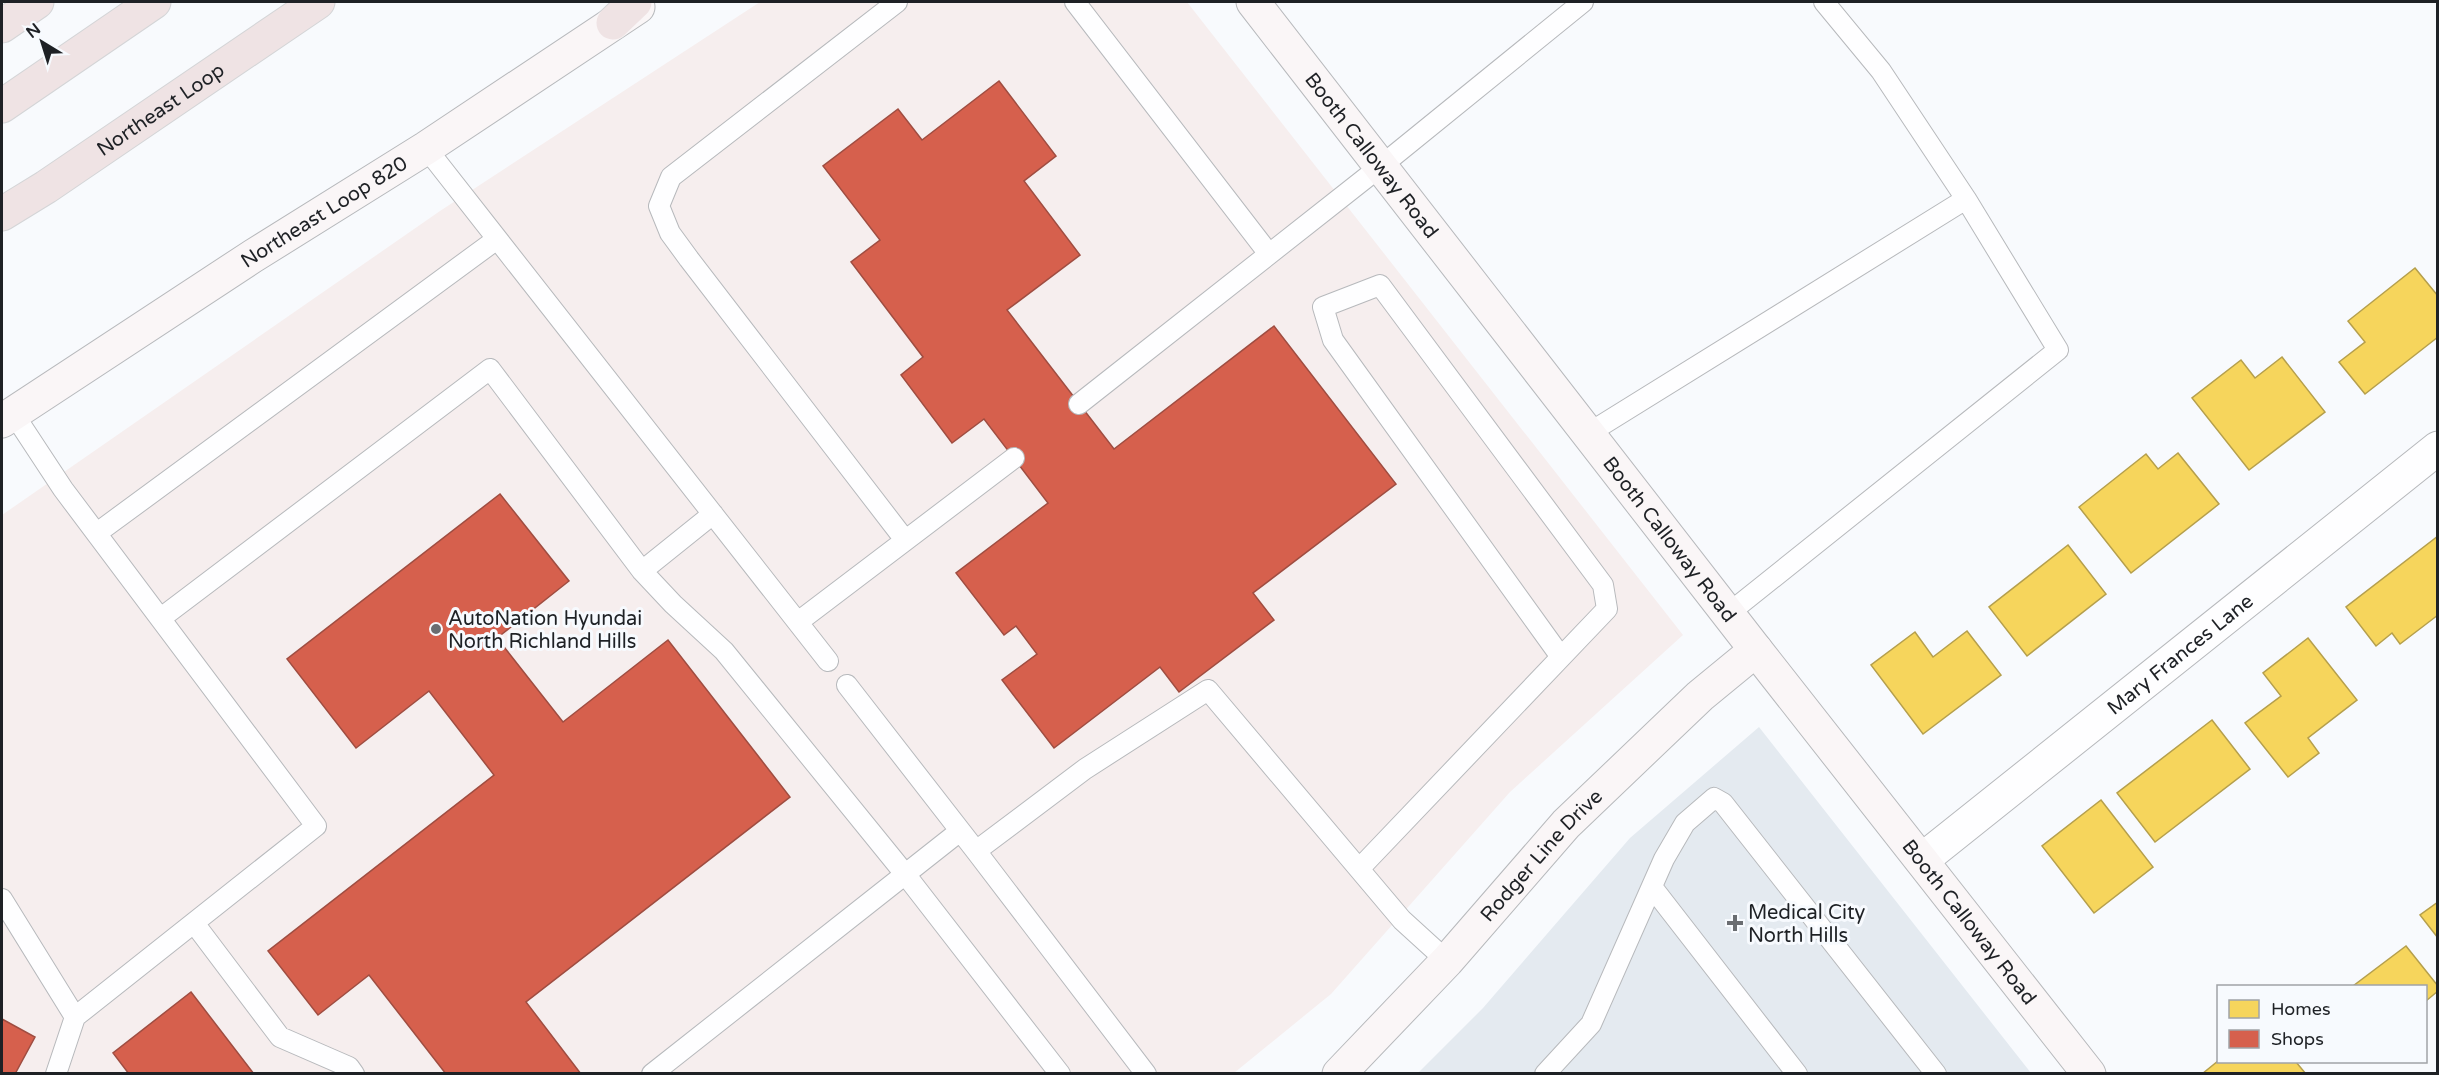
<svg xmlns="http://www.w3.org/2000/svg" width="2439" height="1075" viewBox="0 0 2439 1075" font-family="'Varela Round',sans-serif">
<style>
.commercial{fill:#f6eeee}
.built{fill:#e4eaf0}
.homes{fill:#f6d55c;stroke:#b59f4c;stroke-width:1.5}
.shops{fill:#d6604d;stroke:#9f4d41;stroke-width:1.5}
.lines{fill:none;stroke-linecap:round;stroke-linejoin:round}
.lane-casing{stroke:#b7b9bc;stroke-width:22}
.street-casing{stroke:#b7b9bc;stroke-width:35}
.secondary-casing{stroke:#b7b9bc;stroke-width:35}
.highway-casing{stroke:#d4d5d7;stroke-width:35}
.lane{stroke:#fefeff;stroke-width:20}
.street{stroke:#fefeff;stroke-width:33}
.secondary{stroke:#faf6f7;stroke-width:33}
.highway{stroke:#efe3e4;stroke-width:33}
.poi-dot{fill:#6a6d71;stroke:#f7fafe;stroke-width:2}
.labels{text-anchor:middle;stroke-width:6;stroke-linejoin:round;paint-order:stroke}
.street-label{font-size:20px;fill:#1e2125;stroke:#f7fafe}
.poi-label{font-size:20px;fill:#1e2125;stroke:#f7fafe;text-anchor:start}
</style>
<rect width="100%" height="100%" fill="#f8fafd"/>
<!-- commercial -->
<path class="commercial" d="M760 2H1187L1683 635 1510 792 1331 994 1234 1073H2V515L440 211Z"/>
<!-- built -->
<path class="built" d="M1759 727 2031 1073 1417 1074 1483 1008 1630 838Z"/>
<!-- homes -->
<path class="homes" d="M2415 268 2438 296V337L2365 394 2339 362 2365 342 2348 321Z
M2282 357 2325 412 2249 470 2192 398 2241 360 2255 378Z
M2178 453 2219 504 2131 573 2079 507 2146 454 2158 469Z
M2438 536V615L2400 644 2392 633 2376 646 2346 607Z
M2068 545 2106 594 2027 656 1989 607Z
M1967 631 2001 675 1923 734 1871 665 1915 632 1933 657Z
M2308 638 2357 700 2308 738 2319 753 2288 777 2245 723 2281 696 2263 673Z
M2212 720 2250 769 2155 842 2117 793Z
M2101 800 2153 867 2094 913 2042 846Z
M2438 902V938L2420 915Z
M2406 946 2438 986V991L2426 1001V986H2353Z
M2218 1061 2296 1062 2306 1074H2202Z"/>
<!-- shops -->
<path class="shops" d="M999 81 1056 156 1024 181 1080 255 1007 310 1114 449 1274 326 1396 484 1253 593 1274 620 1179 692 1160 667 1054 748 1002 680 1037 654 1016 626 1004 635 956 573 1048 503 984 419 952 443 901 375 923 357 851 262 880 240 823 166 898 109 922 140Z
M500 494 569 581 497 638 563 722 668 640 790 797 526 1002 581 1074H446L369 975 318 1015 268 951 494 775 429 691 356 748 287 659Z
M191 992 254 1074H129L113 1053Z
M2 1019 35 1037 15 1074H2Z"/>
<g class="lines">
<defs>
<path id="lane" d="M897 2 671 177 659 206 670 233 689 259 905 540
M1075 2 1269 254
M426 148 828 661
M1079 404 1381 166 1583 2
M1589 433 1966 199 1881 71 1824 2
M97 533 497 239
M642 571 713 514
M1729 613 2058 350 1966 199
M161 618 490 369 642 571 673 604 724 651 905 874 1060 1074
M798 622 1014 458
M847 685 976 851 1146 1074
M976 851 1085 769 1208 690 1402 920 1447 961
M1359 869 1607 609 1603 585 1380 285 1323 307 1333 340 1561 657
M1652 887 1797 1074
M2 899 75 1017 316 826 63 489 13 413
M194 923 280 1037 349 1067 354 1074
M56 1074 75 1017
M652 1074 960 831
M1545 1074 1591 1024 1664 859 1685 823 1714 798 1723 803 1936 1074"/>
<g id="street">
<path id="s1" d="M1922 860 2438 448"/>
</g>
<g id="secondary">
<path id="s2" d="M1253 2 1756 650 2089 1074"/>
<path id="s3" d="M2 421 253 256 426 148 638 7"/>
<path id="s4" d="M1339 1074 1447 961 1566 824 1700 696 1756 650"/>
</g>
<g id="highway">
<path d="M613 23 635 2"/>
<path d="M2 26 37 2"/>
<path d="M2 106 154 2"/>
<path id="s5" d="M2 214 46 187 318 2"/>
</g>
</defs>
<!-- lane casing -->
<use href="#lane" class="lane-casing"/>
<!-- street casing -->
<use href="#street" class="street-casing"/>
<!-- secondary casing -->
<use href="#secondary" class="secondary-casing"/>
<!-- highway casing -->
<use href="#highway" class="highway-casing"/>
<!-- lane -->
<use href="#lane" class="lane"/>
<!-- street -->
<use href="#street" class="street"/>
<!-- secondary -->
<use href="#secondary" class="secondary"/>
<!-- highway -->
<use href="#highway" class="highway"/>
</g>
<!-- markers -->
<g class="poi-dot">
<circle cx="436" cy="629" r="6"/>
<path d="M1732 914h6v6h6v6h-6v6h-6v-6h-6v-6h6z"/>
</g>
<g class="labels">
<!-- street labels -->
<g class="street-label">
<text dy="7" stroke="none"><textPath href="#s5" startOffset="190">Northeast Loop</textPath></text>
<text dy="7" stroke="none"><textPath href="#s2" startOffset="194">Booth Calloway Road</textPath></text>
<text dy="7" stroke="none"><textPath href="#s3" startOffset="384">Northeast Loop 820</textPath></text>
<text dy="7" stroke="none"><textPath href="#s2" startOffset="680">Booth Calloway Road</textPath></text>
<text dy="7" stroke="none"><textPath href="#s1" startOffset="330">Mary Frances Lane</textPath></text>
<text dy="7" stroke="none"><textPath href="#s4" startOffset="298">Rodger Line Drive</textPath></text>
<text dy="7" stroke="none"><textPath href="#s2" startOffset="1166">Booth Calloway Road</textPath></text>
</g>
<!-- poi labels -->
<g class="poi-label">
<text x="448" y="625">AutoNation Hyundai<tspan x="448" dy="23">North Richland Hills</tspan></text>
<text x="1748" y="919">Medical City<tspan x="1748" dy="23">North Hills</tspan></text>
</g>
</g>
<!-- border -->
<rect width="2439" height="1075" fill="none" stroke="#1e2125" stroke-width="6"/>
<!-- legend -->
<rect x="2217" y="985" width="210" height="78" fill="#f7fafe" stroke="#a0a3a7" stroke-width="1.5"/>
<rect x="2229" y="1000" width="30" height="18" fill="#f6d55c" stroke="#a0a3a7" stroke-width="1.5"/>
<text x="2271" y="1015" font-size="18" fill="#1e2125">Homes</text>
<rect x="2229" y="1030" width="30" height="18" fill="#d6604d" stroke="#a0a3a7" stroke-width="1.5"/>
<text x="2271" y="1045" font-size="18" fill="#1e2125">Shops</text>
<!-- north arrow -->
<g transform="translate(42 42) rotate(322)" stroke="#f7fafe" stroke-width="4.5" paint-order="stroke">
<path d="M0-4.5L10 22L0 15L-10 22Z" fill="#1e2125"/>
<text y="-9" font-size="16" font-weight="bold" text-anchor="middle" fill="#1e2125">N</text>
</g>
</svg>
